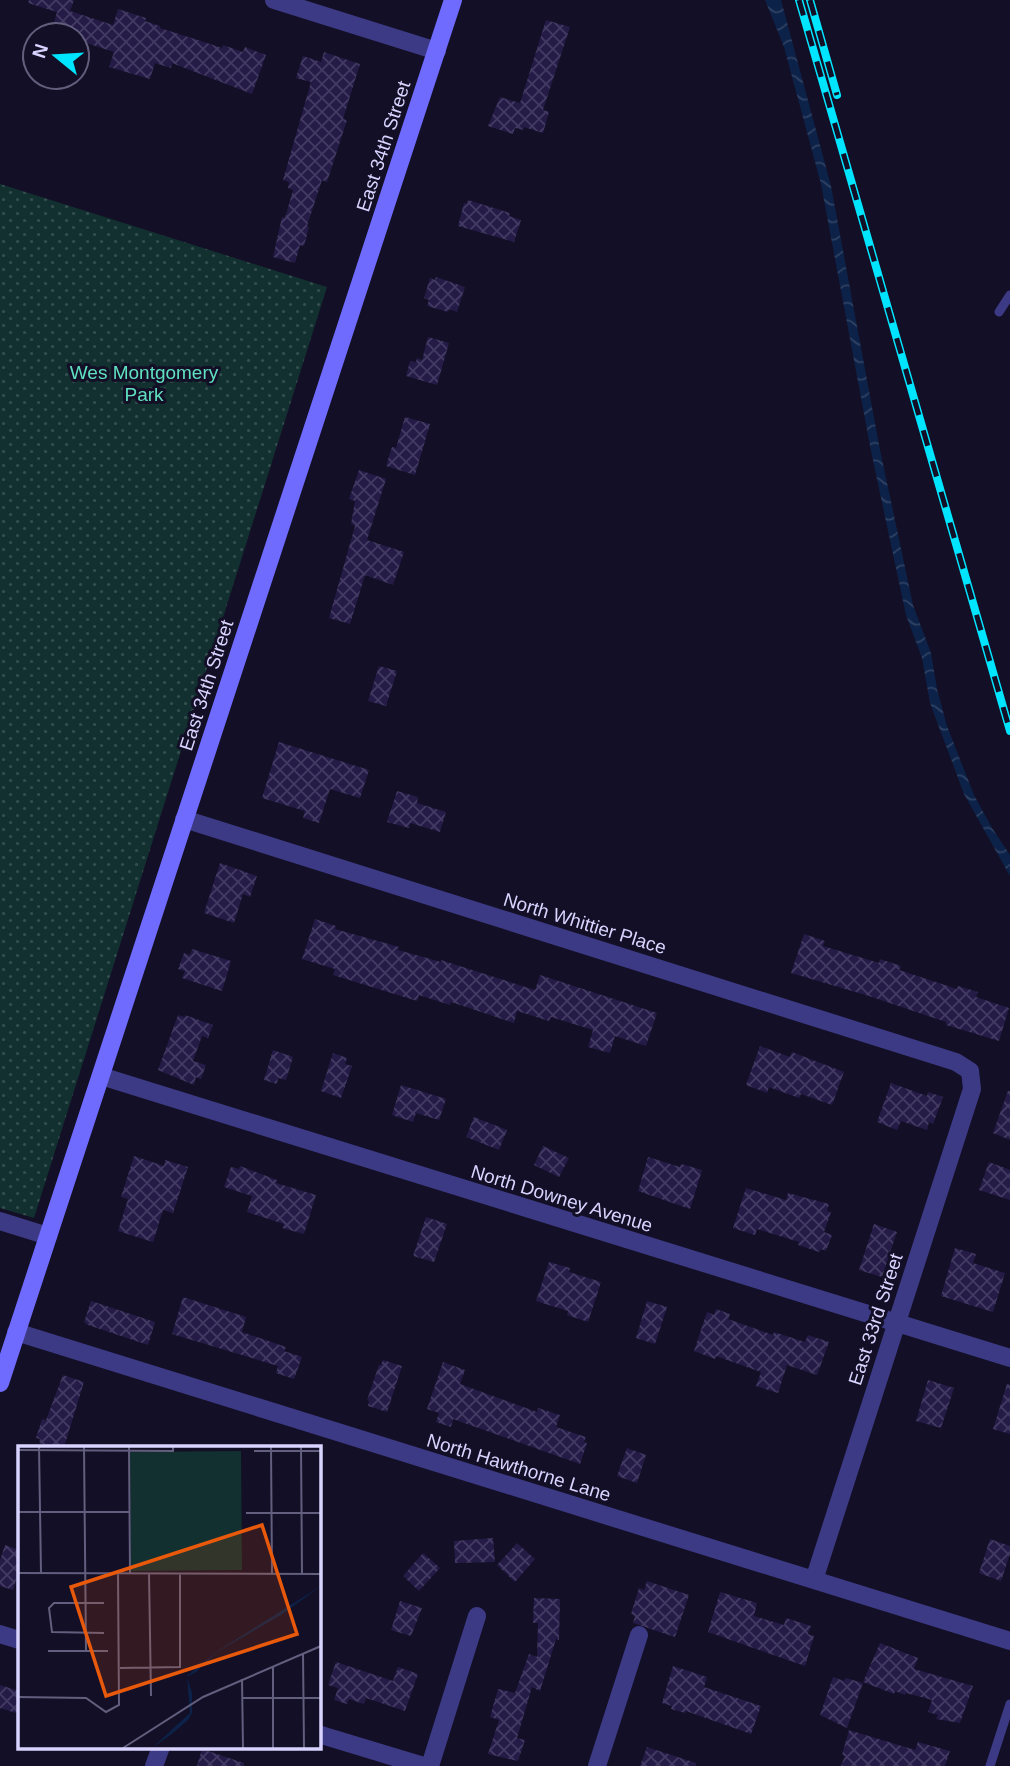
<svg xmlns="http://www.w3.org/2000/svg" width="1010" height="1766" viewBox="0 0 1010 1766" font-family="Arial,sans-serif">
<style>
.park{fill:url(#park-dots)}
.water{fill:url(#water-waves)}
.building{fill:url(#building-cross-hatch)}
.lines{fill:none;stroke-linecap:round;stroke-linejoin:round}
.lane{stroke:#3d3a85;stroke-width:9}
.street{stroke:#3d3a85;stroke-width:18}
.secondary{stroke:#6f6bff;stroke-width:18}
.rail-casing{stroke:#00e5ff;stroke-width:8}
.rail{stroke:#130f26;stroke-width:5;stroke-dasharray:16;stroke-linecap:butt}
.labels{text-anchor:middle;stroke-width:6;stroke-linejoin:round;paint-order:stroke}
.street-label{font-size:19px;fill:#d9d4ff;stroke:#130f26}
.park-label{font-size:19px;fill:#5fe0c0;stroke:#130f26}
.inset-road{fill:none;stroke:#625e7d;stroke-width:2}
.view{fill:#e8590c;fill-opacity:0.15;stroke:#e8590c;stroke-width:3.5}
.inset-edge{fill:none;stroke:#d9d4ff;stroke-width:3.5}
</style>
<defs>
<pattern id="park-dots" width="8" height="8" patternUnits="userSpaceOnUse" patternTransform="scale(1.75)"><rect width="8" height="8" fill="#12302f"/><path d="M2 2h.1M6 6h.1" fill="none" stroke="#344d4e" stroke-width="1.8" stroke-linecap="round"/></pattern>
<pattern id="water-waves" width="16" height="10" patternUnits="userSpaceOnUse" patternTransform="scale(1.75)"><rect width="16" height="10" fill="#0c2248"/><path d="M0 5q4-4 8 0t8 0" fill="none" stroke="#2f4163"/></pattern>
<pattern id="building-cross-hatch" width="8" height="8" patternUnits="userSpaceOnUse" patternTransform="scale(1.75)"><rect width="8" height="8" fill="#241b47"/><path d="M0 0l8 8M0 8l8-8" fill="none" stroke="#433b63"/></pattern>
</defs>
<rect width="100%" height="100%" fill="#130f26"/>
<!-- park -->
<path class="park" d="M0 184 327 287 34 1218 0 1208Z"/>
<!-- water -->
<path class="water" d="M765 0H781L831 186 880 450 913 605 931 653 937 689 947 726 974 795 992 828 1010 855V876L964 794 930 703 922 658 906 615 871 451 821 184 784 47Z"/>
<!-- building -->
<path class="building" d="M29 0H74L70 11 113 25 118 9 146 18 145 21 160 26V28L201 41 222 48 223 45 243 52 245 47 266 55 252 94 172 63 171 68 155 63 150 79 109 67 114 52 77 40V35H61L51 32 57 12 28 3Z
M546 20 570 27 543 110 549 112 543 133 524 127 523 130 515 128 513 134 488 126 500 97 520 103Z
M324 52 360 64 343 119 347 120 327 182 322 180 307 226 309 227 304 246 300 245 295 263 273 257 282 217 285 218 293 190 288 188 289 182 283 180 311 82 296 78 303 56 321 62Z
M468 200 510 213 509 216 521 220 514 242 458 226 464 203 467 204Z
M436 277 465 287 457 312 449 309 448 312 427 306 429 300 424 298 430 278 435 280Z
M428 337 449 343 437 385 406 376 410 361 416 362 417 358 422 360Z
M405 417 430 424 415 475 386 466 392 447 396 448Z
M359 470 386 479 367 540 404 552 393 585 365 575 350 624 329 618 355 526 351 524 355 501 349 499Z
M379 666 397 671 386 706 368 701Z
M279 742 369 770 360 798 330 789 319 823 303 818 305 811 262 798Z
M397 791 418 797 417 803 446 812 440 832 410 823 409 828 387 822Z
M220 863 257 876 250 897 243 894 234 923 204 913Z
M315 919 336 926 335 929 399 947 398 950 441 962V960L535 990 540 975 657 1013 646 1046 615 1036 610 1053 588 1047 593 1030 551 1017 549 1021 517 1011 514 1023 451 1002 450 1005 419 995 417 1001 333 975 335 969 302 959Z
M804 934 825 941 823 946 879 963 880 959 901 966 899 970 957 989 958 986 978 992 976 997 1009 1008 999 1041 946 1025V1022L869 996 791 973Z
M192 949 231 961 222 991 182 978 185 971 178 969 184 953 190 955Z
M178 1015 185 1017V1015L213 1025 208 1038 202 1036 193 1061 206 1065 201 1079 196 1077 194 1085 158 1070Z
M760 1046 790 1057 792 1052 844 1072 832 1105 801 1094 799 1098 769 1087 767 1093 746 1085Z
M273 1050 293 1057 286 1080 278 1078 277 1084 264 1080Z
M333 1053 347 1058 345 1064 352 1066 341 1098 321 1091Z
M891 1083 927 1096 928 1092 943 1097 933 1124 929 1122 927 1130 901 1121 897 1130 877 1122Z
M401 1085 446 1099 439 1120 416 1113 413 1122 392 1115Z
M1008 1091H1010V1140L993 1133Z
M474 1117 507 1130 499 1150 466 1137Z
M543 1146 569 1158 559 1177 534 1165Z
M134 1156 164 1166 165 1160 188 1167 173 1213 163 1210 153 1242 118 1231 128 1199 121 1197Z
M648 1157 680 1167 681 1164 702 1170 690 1209 638 1191Z
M989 1162 1010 1170V1200L979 1190Z
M240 1166 277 1180 276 1183 316 1195 304 1234 282 1228 284 1224 247 1212 252 1196 224 1187 231 1167 239 1169Z
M746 1188 786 1200 788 1193 829 1204 827 1211 831 1212 824 1232 832 1235 826 1251 821 1249 819 1252 798 1245 799 1242 757 1229 755 1235 733 1228Z
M426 1217 447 1224 434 1262 413 1256Z
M874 1224 897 1232 882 1277 859 1270Z
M955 1248 976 1254 973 1263 1005 1273 993 1312 941 1296Z
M549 1262 570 1268 569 1272 601 1282 588 1322 567 1315 568 1311 536 1301Z
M183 1297 246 1317 242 1332 286 1347 284 1351 302 1357 294 1379 276 1373 278 1366 172 1334Z
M91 1301 155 1322 148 1345 88 1325 84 1322Z
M647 1301 667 1307 655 1344 636 1338Z
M716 1309 730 1314 728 1319 773 1335 774 1332 805 1342 808 1335 829 1342 817 1375 787 1365 778 1393 756 1386 761 1372 716 1356 715 1359 694 1351 707 1312 714 1315Z
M383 1360 402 1366 387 1412 368 1406 369 1401 367 1400 379 1365H381Z
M443 1362 465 1370 460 1384 537 1412 538 1408 560 1415 556 1427 586 1437 584 1442 587 1443 580 1464 453 1419 451 1427 436 1422 439 1413 427 1409Z
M63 1375 84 1382 64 1447H54L39 1443 40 1439 36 1438 42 1419 46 1420Z
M928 1380 954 1388 941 1428 916 1421Z
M1007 1384 1010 1385V1434L993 1429Z
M627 1448 646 1455 637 1483 617 1476Z
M493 1538 495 1562 455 1563 454 1541Z
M990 1539 1010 1546V1554L1001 1581 979 1573Z
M517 1543 535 1559 515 1582 497 1565Z
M5 1545 19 1550V1570L13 1590 0 1586V1560Z
M423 1553 440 1568 419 1591 403 1576Z
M647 1581 689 1595 675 1637 633 1623 635 1616 631 1614 639 1588 644 1590Z
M720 1592 757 1603 754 1616 784 1625 786 1618 811 1626 808 1634 814 1636 805 1666 708 1632Z
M534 1598 560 1599 559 1640 556 1639 540 1691 532 1687 517 1738 525 1740 518 1761 488 1754 499 1720 490 1717 498 1689 515 1693 529 1654 537 1657 538 1623H533Z
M400 1601 422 1608 411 1636 391 1630Z
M880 1643 918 1658 914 1669 973 1686 960 1723 936 1719 938 1715 928 1712 932 1700 906 1693 905 1695 895 1691 894 1694 863 1682Z
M336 1662 393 1681 398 1667 418 1674 405 1711 366 1698 364 1704 349 1699 347 1704 334 1700 338 1688 328 1685Z
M673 1666 707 1677 704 1687 761 1706 751 1734 686 1711 685 1713 671 1709 672 1706 662 1703Z
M833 1677 844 1681 846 1678 863 1683 847 1728 820 1715Z
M0 1685 19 1691V1714L0 1708Z
M849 1730 915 1750 918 1742 950 1751 945 1766H841L845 1756 842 1755Z
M647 1747 696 1763V1766H640Z
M202 1749 244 1763V1766H197Z"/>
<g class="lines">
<!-- lane -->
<path class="lane" d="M999 312 1010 295
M990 1766 1010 1704"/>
<!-- street -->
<path class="street" d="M274 0 437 51
M184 819 956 1062 970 1071 972 1089 814 1580
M101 1076 1010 1358
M0 1221 48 1236
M16 1332 1010 1641
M0 1634 19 1640
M318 1734 424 1766
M154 1766 161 1747
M430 1766 477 1616
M597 1766 639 1635"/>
<!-- secondary -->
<path class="secondary" d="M0 1383 453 0"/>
<defs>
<path id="rail" d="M799 0 1010 731
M810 0 837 95"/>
</defs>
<!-- rail casing -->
<use href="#rail" class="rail-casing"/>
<!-- rail -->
<use href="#rail" class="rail"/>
</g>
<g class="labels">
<!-- street labels -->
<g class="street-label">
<text transform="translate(383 146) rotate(-72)" y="7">East 34th Street</text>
<text transform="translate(206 685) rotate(-72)" y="7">East 34th Street</text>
<text transform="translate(585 923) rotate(17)" y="7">North Whittier Place</text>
<text transform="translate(562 1198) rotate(17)" y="7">North Downey Avenue</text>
<text transform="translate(875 1319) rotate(-72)" y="7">East 33rd Street</text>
<text transform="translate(519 1467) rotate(17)" y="7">North Hawthorne Lane</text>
</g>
<!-- park labels -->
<g class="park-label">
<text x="144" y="379">Wes Montgomery<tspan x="144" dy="22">Park</tspan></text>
</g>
</g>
<!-- overview -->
<g transform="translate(18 1446)">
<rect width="303" height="303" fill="#130f26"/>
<path d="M223 5 224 124 113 125 112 6Z" fill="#12302f"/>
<path d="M187 30H197L214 41 219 62H188ZM183 35V53L162 55 168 39Z" fill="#12302f"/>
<path d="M303 140 263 169 199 206 178 226 169 231 174 247V267L170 274 155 287 134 302 172 267 169 230 201 204Z" fill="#0c2248"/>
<path class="inset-road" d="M21 0 23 127M66 0 68 205M111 0 112 127M253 0 254 128M283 0 284 128M0 4 155 5V0M236 5H303M0 66H111M228 67H303M0 127 303 128M131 127 133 250M86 157H36L31 162 34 186 86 187M30 205H90M285 207 286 302M255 220V302M102 222 162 221V127M224 233 225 302M0 251 68 252 88 266 101 259 100 127M225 252H303M105 302 185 251 303 200"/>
<path class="view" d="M244 79 279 188 88 250 53 141Z"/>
<rect width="303" height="303" class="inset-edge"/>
</g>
<!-- north arrow -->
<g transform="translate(56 56) rotate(288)"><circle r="33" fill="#130f26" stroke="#625e7d" stroke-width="2"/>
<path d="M0-5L12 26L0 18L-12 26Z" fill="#00e5ff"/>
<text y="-10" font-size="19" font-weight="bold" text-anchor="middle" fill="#d9d4ff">N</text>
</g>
</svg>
